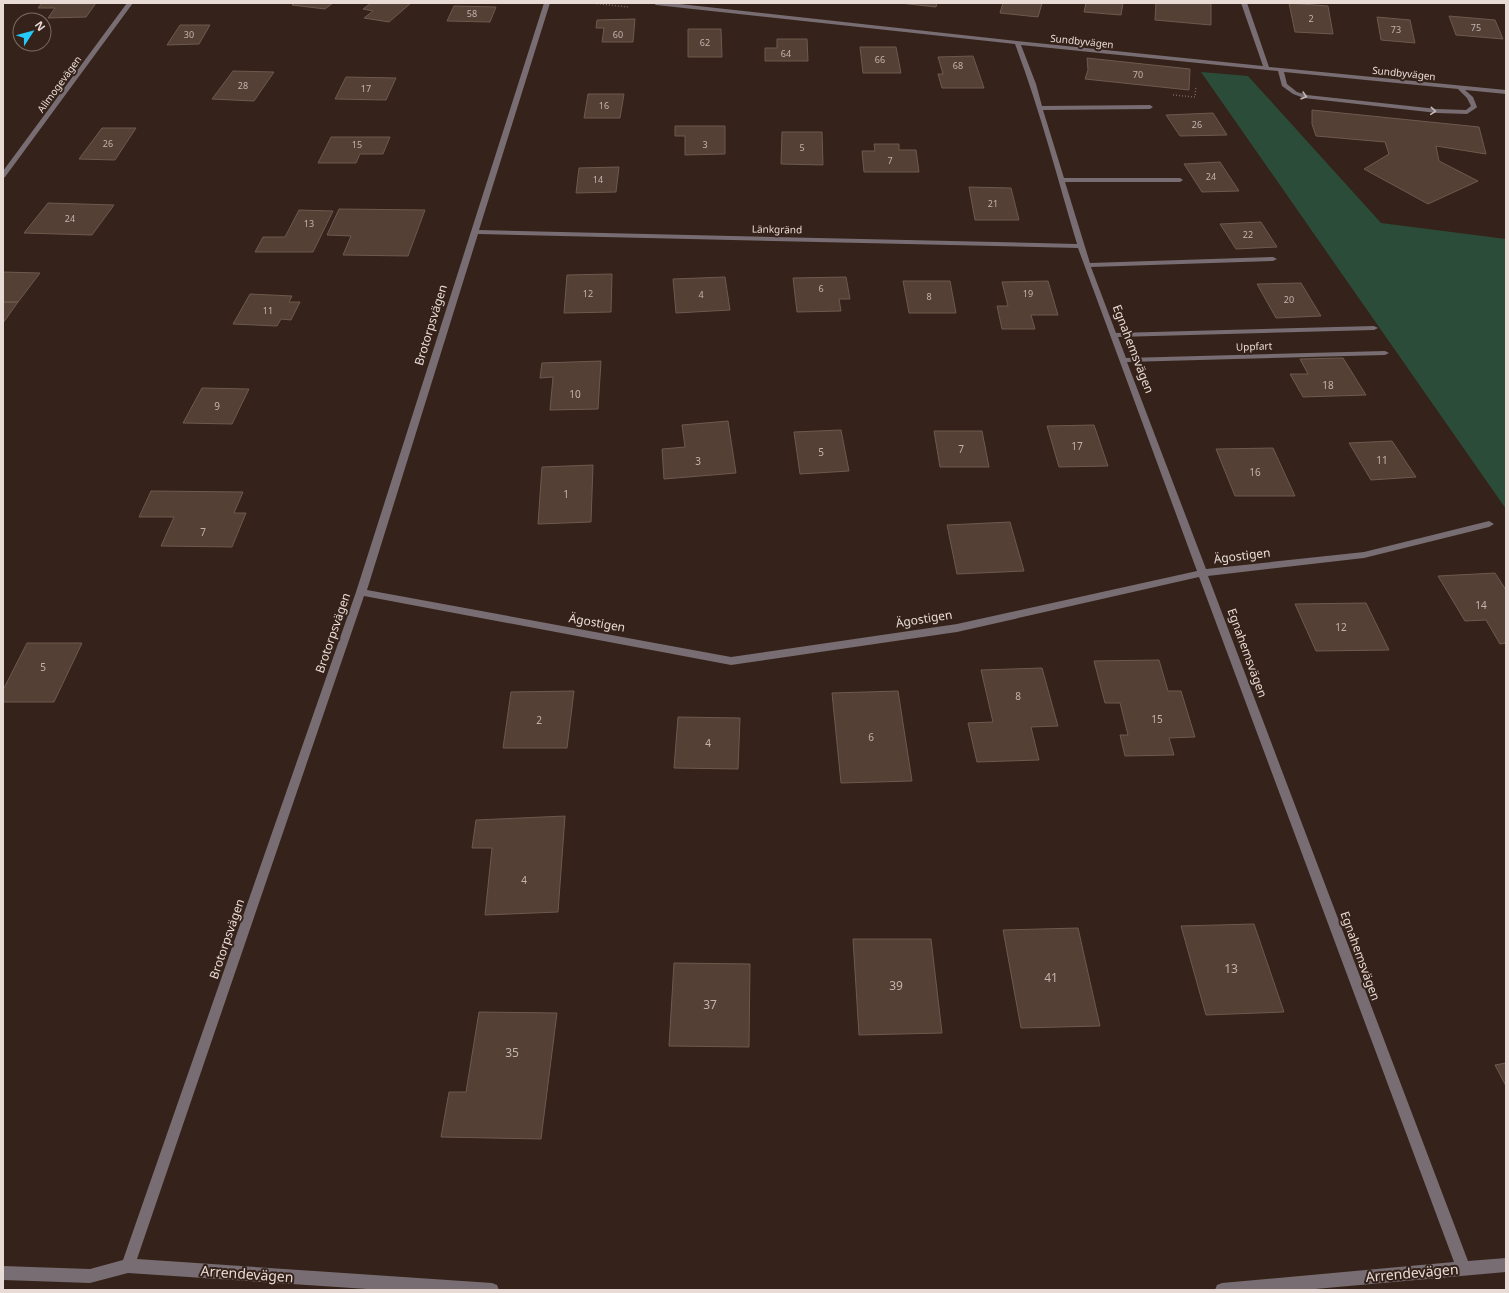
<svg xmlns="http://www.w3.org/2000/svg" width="1509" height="1293" viewBox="0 0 1509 1293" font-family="'Noto Sans',sans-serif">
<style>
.green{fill:#2c4c3a}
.building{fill:#544035;stroke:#6e594d}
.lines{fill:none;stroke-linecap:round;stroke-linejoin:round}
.path{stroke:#77665f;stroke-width:1.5;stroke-dasharray:1 2;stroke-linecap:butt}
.minor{fill:#786d72;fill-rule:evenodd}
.oneway{stroke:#c6bab7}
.labels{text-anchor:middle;stroke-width:4;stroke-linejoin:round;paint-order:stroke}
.far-number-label{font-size:9px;fill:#c3b4ad}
.far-street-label{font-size:10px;fill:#e8dbd5;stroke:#35221a}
.number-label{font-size:10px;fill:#c3b4ad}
.street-label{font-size:12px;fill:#e8dbd5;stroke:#35221a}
.near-number-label{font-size:12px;fill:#c3b4ad}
.near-street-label{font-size:14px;fill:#e8dbd5;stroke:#35221a}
</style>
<rect width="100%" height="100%" fill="#35221a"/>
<!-- green -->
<path class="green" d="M1201 72 1248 76 1381 223 1506 239V509Z"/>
<!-- building -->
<path class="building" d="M42 3H96L86 17 48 18 55 8H38Z
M295 3H333L325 9 292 5Z
M371 3H411L389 22 364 18 373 11 363 9Z
M900 3H937L936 7Z
M1003 3H1042L1038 17 1000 13Z
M1086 3H1123L1121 15 1084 12Z
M1156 3H1211V25L1155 20Z
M1289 3 1328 6 1333 34 1295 32Z
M454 6 496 7 490 22 447 21Z
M1449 16 1495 20 1503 39 1456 35Z
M1377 17 1410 20 1415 43 1381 40Z
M635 19 633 42H602L604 28H596L597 20Z
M180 25H210L199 44 167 45Z
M688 29H721L722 57H688Z
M777 39H807L808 61H765V48H777Z
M860 47H896L901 73H863Z
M973 56 984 88H942L938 74H943L938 57Z
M1087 58 1190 69 1189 90 1085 79 1088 70Z
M233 71 274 72 254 101 212 99Z
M346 77 396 78 386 100 335 99Z
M588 94H624L620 118H584Z
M1312 110 1479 127 1486 154 1436 146 1439 161 1478 181 1428 204 1364 169 1389 154 1385 142 1316 136 1312 124Z
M1213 113 1227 135 1180 136 1166 115Z
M675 126H725V154L685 155V136H675Z
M102 128H136L115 160 79 159Z
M782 132H822L823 165 781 164Z
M331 137H390L383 154H360L356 163H318Z
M874 144H899V150H916L919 172H864L862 151H875Z
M1220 162 1239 191 1202 192 1184 164Z
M619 167 616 192 576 193 579 168Z
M969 187 1011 188 1019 220H975Z
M48 203 114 205 92 235 24 233Z
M339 209 425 210 408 256 343 255 351 236 327 235Z
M299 210 333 211 313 252H255L263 237H285Z
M1261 222 1277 247 1236 249 1220 224Z
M3 272 40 273 18 302H3Z
M612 274 611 312 564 313 567 275Z
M725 277 730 310 676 313 673 279Z
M846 277 850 299H839L841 311 797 312 793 278Z
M903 281H950L956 313H909Z
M1048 281 1058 315H1031L1035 329H1002L997 306H1008L1002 282Z
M1301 283 1321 316 1276 318 1257 284Z
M250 294 292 296 289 302H300L291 320 281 319 277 326 233 324Z
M3 302H18L3 323Z
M1343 358 1366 395 1303 397 1290 374H1308L1300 359Z
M601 361 598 409 550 410 553 377 540 378 542 363Z
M202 388 249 389 232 424 183 423Z
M728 421 736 473 664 479 662 449 685 447 682 425Z
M1094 425 1108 466 1059 467 1047 426Z
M841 430 849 471 800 474 794 432Z
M934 431H982L989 467H940Z
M1392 441 1416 477 1371 480 1349 443Z
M1273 448 1295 496H1235L1216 449Z
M593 465 591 522 538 524 542 467Z
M151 491 243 492 234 513H246L232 547 161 546 174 517H139Z
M1010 522 1024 571 957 574 947 525Z
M1495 573 1506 590V643L1500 644 1486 620 1465 621 1438 576Z
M1366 603 1389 650 1316 651 1295 604Z
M27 643H82L54 702H3V690Z
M1159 660 1168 691H1181L1195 737 1169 738 1174 755 1125 756 1120 735H1128L1120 703H1105L1094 661Z
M1042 668 1058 726 1031 727 1039 760 977 762 968 723 993 722 981 670Z
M574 691 567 748H503L511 692Z
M898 691 912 781 841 783 832 693Z
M678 717 740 718 738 769 674 768Z
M565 816 558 912 485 915 492 848H472L476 820Z
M1254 924 1284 1012 1206 1015 1181 926Z
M1078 928 1100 1026 1021 1028 1003 930Z
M853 939H931L942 1033 859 1035Z
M674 963 750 964 749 1047 669 1046Z
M479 1012 557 1013 541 1139 441 1137 449 1092H466Z
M1506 1063V1086L1495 1065Z"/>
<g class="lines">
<!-- path -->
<path class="path" d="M591 3 628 7
M1173 95 1195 97 1196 86"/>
<!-- minor -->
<path class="minor" d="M127 3H133L5 177 3 178V171Z
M544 3H550L479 230 1077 244C1057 177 1040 110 1015 44L656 5 653 3H671L1017 41 1263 66 1241 3H1247L1269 67 1506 90V94L1465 90 1473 97 1477 107 1476 108 1467 114 1437 113 1304 98 1293 94 1282 86 1278 71 1021 45 1036 84 1042 106 1150 105 1153 107 1150 109 1043 110 1064 178H1180L1183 180 1180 182H1065L1090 263 1273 257 1277 259 1273 261 1091 267 1116 333 1374 326 1378 328 1374 330 1118 337 1126 358 1385 351 1389 353 1385 355 1127 362 1206 569 1364 552 1489 521 1494 524 1489 527 1364 558 1208 576 1468 1261 1506 1258V1272L1304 1290H1215L1217 1285 1222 1283 1454 1262 1199 577 957 632 731 665 364 596 137 1259 492 1283 497 1285 499 1290H382L128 1273 90 1283 3 1280V1266L90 1269 123 1260 356 592ZM1284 72 1458 89 1467 98 1471 106 1466 110 1437 109 1307 95 1297 92 1287 84ZM478 234 1078 248 1197 571 957 624 731 657 367 590Z"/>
</g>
<!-- one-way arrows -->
<defs><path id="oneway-chevron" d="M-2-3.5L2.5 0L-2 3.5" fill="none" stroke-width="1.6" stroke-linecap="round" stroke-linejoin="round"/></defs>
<g class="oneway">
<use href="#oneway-chevron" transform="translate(1304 96) rotate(16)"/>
<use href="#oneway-chevron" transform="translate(1433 111) rotate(5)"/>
</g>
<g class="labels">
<!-- far-number labels -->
<g class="far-number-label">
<text x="472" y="17">58</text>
<text x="1311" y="22">2</text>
<text x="1476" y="31">75</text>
<text x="1396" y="33">73</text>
<text x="189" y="38">30</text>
<text x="618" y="38">60</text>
<text x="705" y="46">62</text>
<text x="786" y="57">64</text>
<text x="880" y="63">66</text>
<text x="958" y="69">68</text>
<text x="1138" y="78">70</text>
<text x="243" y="89">28</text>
<text x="366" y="92">17</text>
<text x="604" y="109">16</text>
<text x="1197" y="128">26</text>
<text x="108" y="147">26</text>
<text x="357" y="148">15</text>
<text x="705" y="148">3</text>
<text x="802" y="151">5</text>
<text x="890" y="164">7</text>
<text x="1211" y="180">24</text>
<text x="598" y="183">14</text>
<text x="993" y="207">21</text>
<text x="70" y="222">24</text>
<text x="309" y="227">13</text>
<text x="1248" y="238">22</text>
<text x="821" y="292">6</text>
<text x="588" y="297">12</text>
<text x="1028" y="297">19</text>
<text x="701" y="298">4</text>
<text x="929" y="300">8</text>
<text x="1289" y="303">20</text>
<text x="268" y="314">11</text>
</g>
<!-- far-street labels -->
<g class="far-street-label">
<text transform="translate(1082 41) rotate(6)" y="4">Sundbyvägen</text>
<text transform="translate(1404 73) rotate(6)" y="4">Sundbyvägen</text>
<text transform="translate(59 84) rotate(-54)" y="4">Allmogevägen</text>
<text transform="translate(777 229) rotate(1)" y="4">Länkgränd</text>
<text transform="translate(1254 346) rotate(-2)" y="4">Uppfart</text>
</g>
<!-- number labels -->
<g class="number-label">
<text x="1328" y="389">18</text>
<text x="575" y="398">10</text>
<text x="217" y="410">9</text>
<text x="1077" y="450">17</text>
<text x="961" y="453">7</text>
<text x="821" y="456">5</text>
<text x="1382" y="464">11</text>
<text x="698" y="465">3</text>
<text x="1255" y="476">16</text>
<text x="566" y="498">1</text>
<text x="203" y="536">7</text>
<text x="1481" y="609">14</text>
<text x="1341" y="631">12</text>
<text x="43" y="671">5</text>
<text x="1018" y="700">8</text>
<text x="1157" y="723">15</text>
<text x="539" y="724">2</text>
<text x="871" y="741">6</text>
<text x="708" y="747">4</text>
<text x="524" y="884">4</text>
</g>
<!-- street labels -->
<g class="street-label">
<text transform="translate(431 325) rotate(-73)" y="4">Brotorpsvägen</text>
<text transform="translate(1133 349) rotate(69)" y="4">Egnahemsvägen</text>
<text transform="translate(1242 556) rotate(-7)" y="4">Ägostigen</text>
<text transform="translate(924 619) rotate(-9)" y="4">Ägostigen</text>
<text transform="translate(597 623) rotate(10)" y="4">Ägostigen</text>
<text transform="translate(333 633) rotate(-71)" y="4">Brotorpsvägen</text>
<text transform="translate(1247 653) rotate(70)" y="4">Egnahemsvägen</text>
<text transform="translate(227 939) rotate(-71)" y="4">Brotorpsvägen</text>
<text transform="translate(1360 956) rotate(70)" y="4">Egnahemsvägen</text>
</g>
<!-- near-number labels -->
<g class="near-number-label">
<text x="1231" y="973">13</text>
<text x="1051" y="982">41</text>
<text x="896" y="990">39</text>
<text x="710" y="1009">37</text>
<text x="512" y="1057">35</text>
</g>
<!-- near-street labels -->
<g class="near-street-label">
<text transform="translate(1412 1273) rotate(-5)" y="5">Arrendevägen</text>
<text transform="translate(247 1274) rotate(4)" y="5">Arrendevägen</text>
</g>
</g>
<!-- border -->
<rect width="1509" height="1293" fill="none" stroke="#e8dbd5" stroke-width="8"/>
<!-- north arrow -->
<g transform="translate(32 32) rotate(54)"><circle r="19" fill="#35221a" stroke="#7d6c65"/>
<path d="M0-3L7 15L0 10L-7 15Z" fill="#24c9fe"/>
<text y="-6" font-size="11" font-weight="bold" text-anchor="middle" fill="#e8dbd5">N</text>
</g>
</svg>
